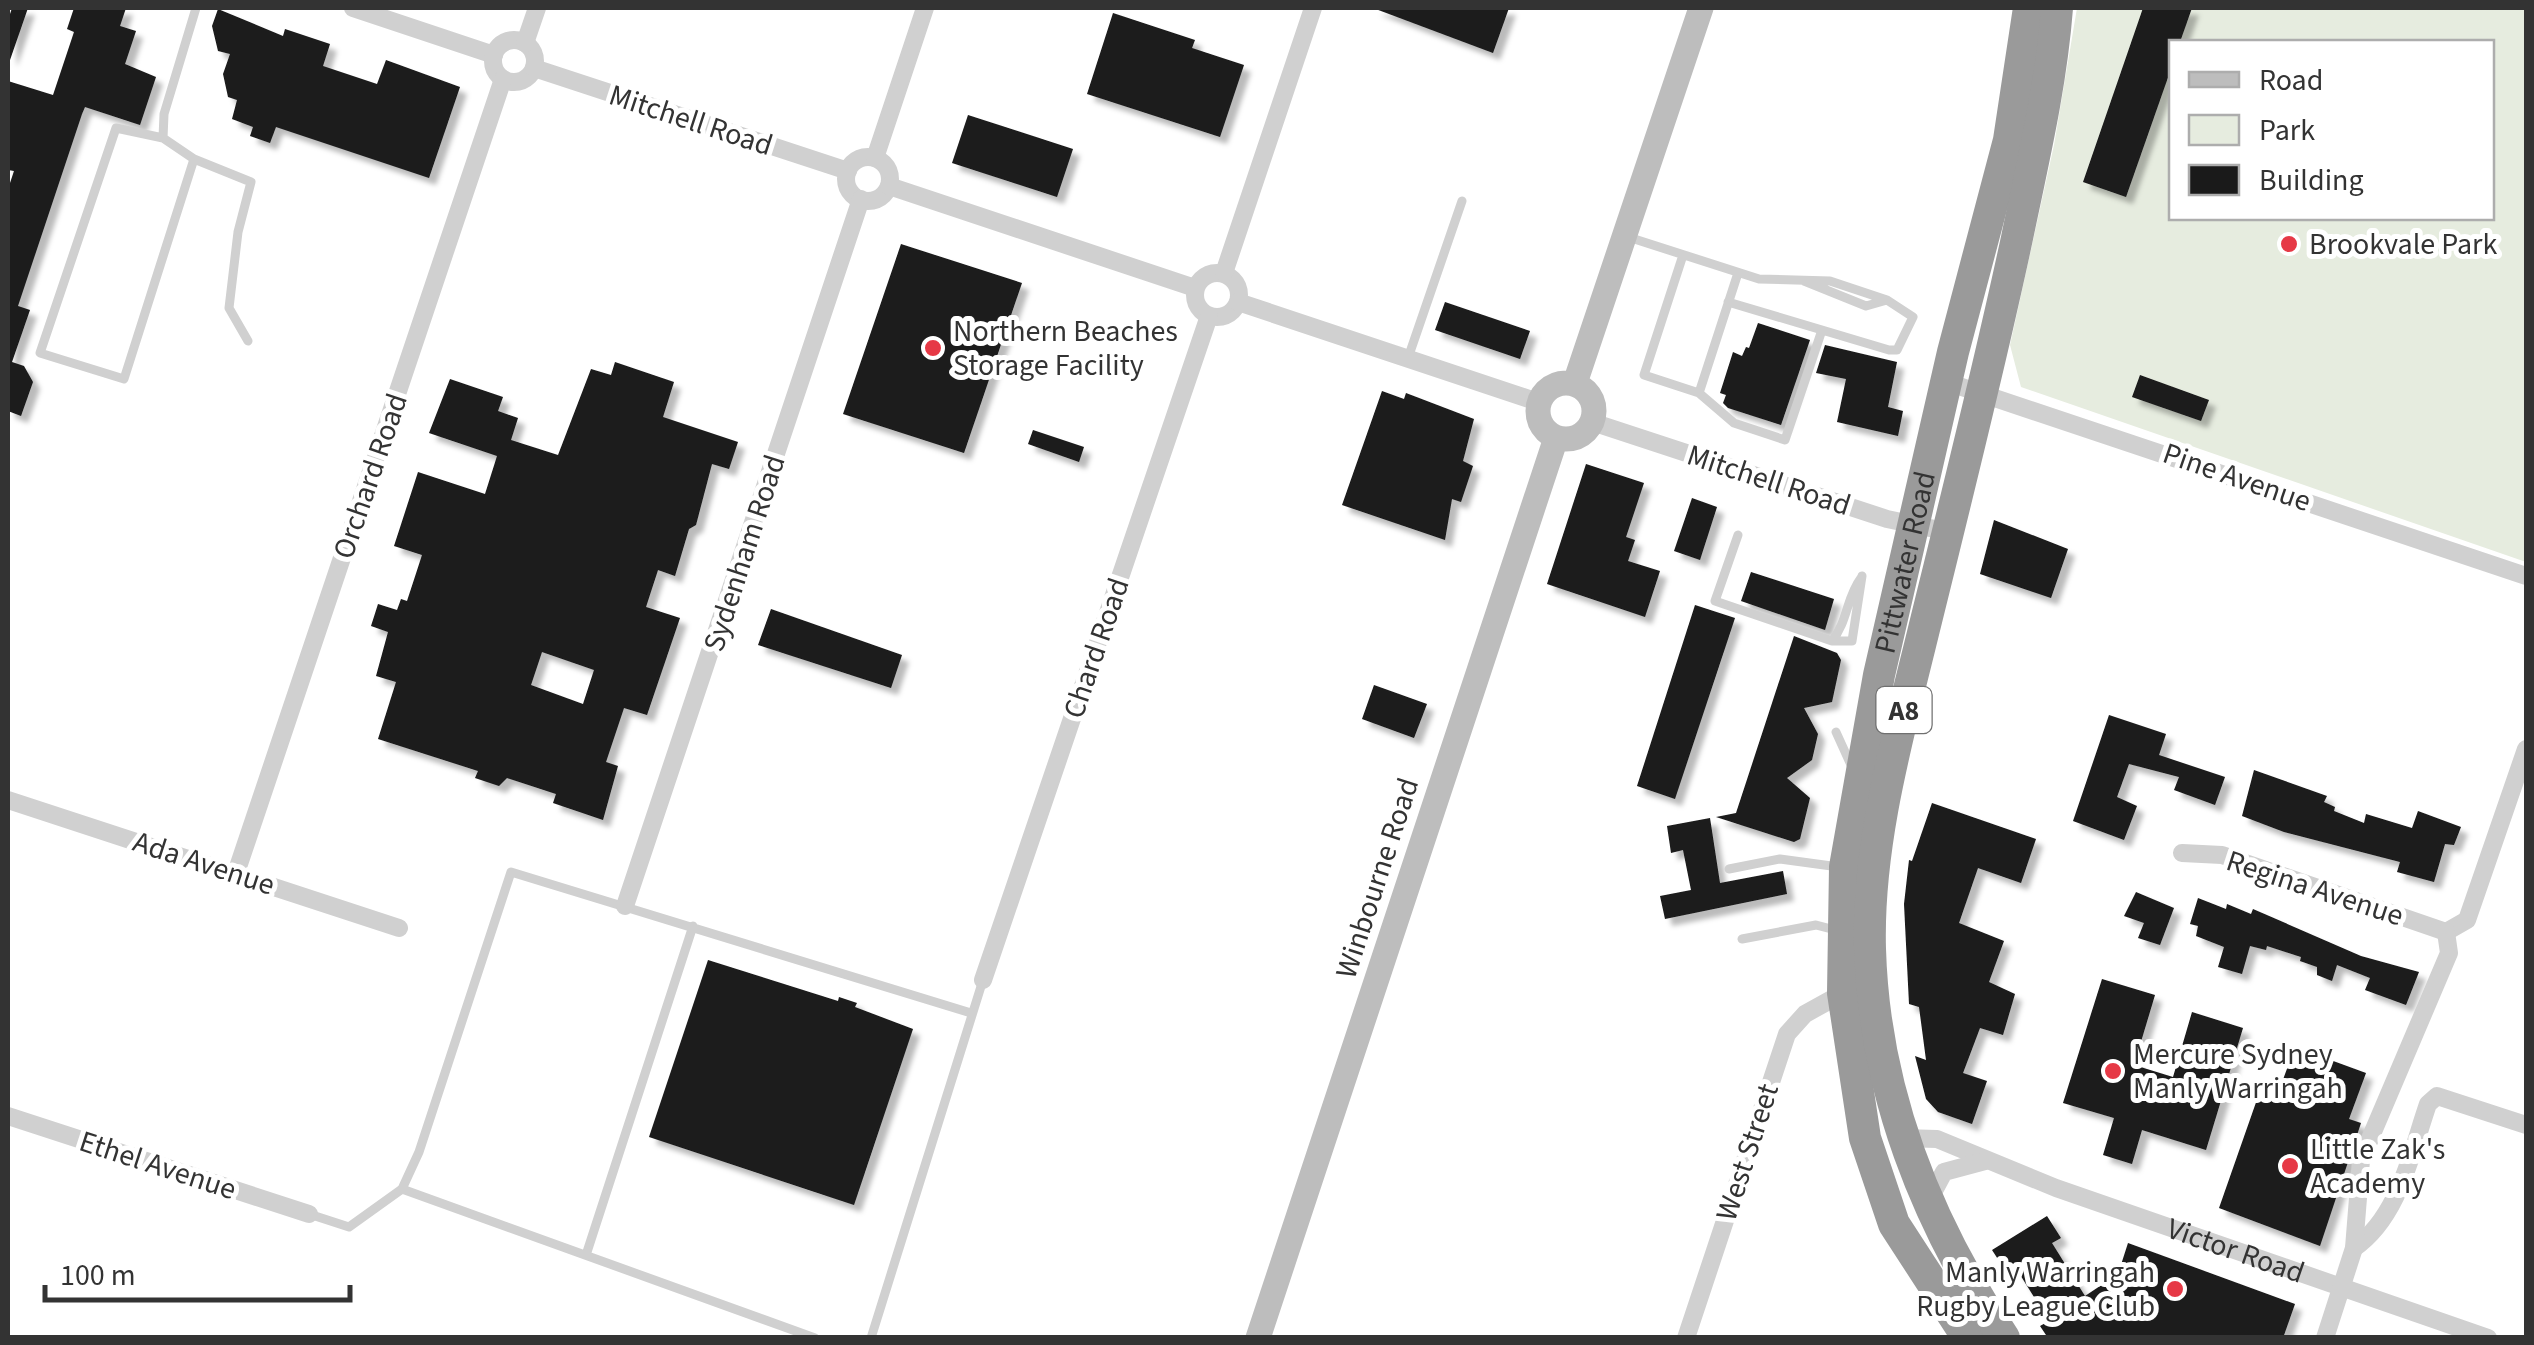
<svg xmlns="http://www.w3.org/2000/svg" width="2534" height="1345" viewBox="0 0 2534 1345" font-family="'Source Sans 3',sans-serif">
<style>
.green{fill:#e6ecdf;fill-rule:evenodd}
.building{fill:#1a1a1a;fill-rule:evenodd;filter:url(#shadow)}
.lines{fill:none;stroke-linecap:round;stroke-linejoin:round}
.lane{stroke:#d0d0d0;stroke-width:9}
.street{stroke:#d0d0d0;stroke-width:18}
.secondary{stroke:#bdbdbd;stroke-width:25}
.highway{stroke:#9a9a9a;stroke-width:32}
.poi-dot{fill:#e63946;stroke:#fff;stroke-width:4}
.labels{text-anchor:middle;stroke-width:10;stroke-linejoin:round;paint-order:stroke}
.shield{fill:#fff;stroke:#707070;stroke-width:2.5}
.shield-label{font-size:28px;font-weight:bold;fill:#333}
.street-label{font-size:30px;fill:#333;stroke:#fff}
.poi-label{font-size:30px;fill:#333;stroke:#fff;text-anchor:start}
</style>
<defs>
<filter id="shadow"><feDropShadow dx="7" dy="7" stdDeviation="2.5" flood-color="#0004"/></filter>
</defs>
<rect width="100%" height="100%" fill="#fff"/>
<!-- green -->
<path class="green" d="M2077 8H2526V562L2021 387 2010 345 2054 145ZM2172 42H2492V218H2172Z"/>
<!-- building -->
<path class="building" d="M12 8H28L10 60 8 20Z
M74 8H126L120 26 136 31 125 64 156 77 140 125 85 107 82 114 18 306 30 310 12 362 24 366 33 382 21 416 8 411V189L14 171 8 170V81L53 95 74 32 67 29Z
M1373 8H1509L1493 53Z
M2143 8H2192L2180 42H2172V66L2126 197 2083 182Z
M218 9 283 36 285 29 330 44 323 66 377 84 386 60 460 87 429 178 276 127 270 143 250 136 253 127 232 119 237 100 228 97 223 74 230 54 218 51 212 26Z
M1113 13 1195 40 1192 48 1244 65 1220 137 1087 94Z
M968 115 1073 149 1057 197 952 163Z
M901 244 1022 283 964 453 843 414Z
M1445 302 1530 331 1520 359 1435 330Z
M1758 323 1810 340 1781 425 1728 408 1723 403 1726 395 1720 393 1733 352 1742 356 1746 347 1749 348Z
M1825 345 1897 362 1888 407 1903 411 1898 436 1837 422 1846 379 1816 373Z
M615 362 674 382 663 417 738 442 729 469 712 464 696 525 689 529 675 576 658 570 646 607 680 618 647 715 624 708 606 762 618 766 603 820 553 803 556 794 507 778 499 786 475 778 478 771 378 739 396 682 376 676 388 632 371 626 378 604 397 610 401 599 407 601 422 555 394 546 418 472 485 494 497 456 429 433 450 379 503 397 498 411 518 418 511 440 558 455 591 369 611 375ZM542 652 594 670 583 704 531 685Z
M2140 375 2209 400 2201 421 2132 397Z
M1382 391 1404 399 1406 393 1474 419 1463 461 1473 466 1461 502 1452 499 1445 540 1342 505Z
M1033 430 1084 447 1079 462 1028 444Z
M1586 464 1644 483 1626 537 1635 540 1628 561 1660 571 1645 617 1547 584Z
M1692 498 1717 507 1700 560 1674 551Z
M1994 520 2068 549 2051 598 1980 574Z
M1751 572 1834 599 1825 630 1741 601Z
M1695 605 1735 618 1675 799 1637 786Z
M771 609 902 655 891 688 758 645Z
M1794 636 1837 653 1841 660 1832 702 1804 708 1818 734 1812 760 1787 778 1810 798 1800 839 1794 842 1716 817 1736 813Z
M1374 685 1427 704 1414 738 1362 719Z
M2109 715 2166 734 2159 755 2225 777 2215 805 2174 790 2179 777 2129 764 2117 797 2137 806 2124 840 2073 821Z
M2254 770 2327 796 2324 802 2335 807 2334 811 2364 823 2366 814 2412 828 2418 811 2461 827 2454 845 2445 844 2434 882 2397 872 2400 862 2284 832 2242 816Z
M1932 803 2036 839 2021 883 1978 868 1959 923 2004 941 1989 982 2015 994 2003 1035 1980 1028 1963 1073 1987 1081 1972 1124 1938 1112 1926 1099 1915 1056 1926 1060 1919 1007 1909 1004 1904 904 1909 860 1912 861Z
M1710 818 1720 883 1783 871 1787 894 1665 919 1660 896 1691 890 1683 850 1671 853 1667 826Z
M2136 892 2174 908 2160 945 2138 938 2144 923 2124 916Z
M2198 898 2226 909 2227 904 2251 914 2253 909 2361 956 2419 972 2406 1005 2365 990 2370 978 2337 965 2332 981 2317 975V967L2300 961 2301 957 2267 946 2266 950 2250 946 2242 974 2218 967 2224 947 2196 936 2198 926 2190 924Z
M708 960 838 1001 839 997 857 1003 855 1007 913 1029 854 1205 649 1137Z
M2102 979 2155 995 2134 1065 2173 1077 2192 1012 2243 1028 2206 1150 2142 1130 2132 1164 2103 1155 2114 1118 2063 1103Z
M2295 1047 2366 1073 2349 1119 2361 1123 2320 1246 2219 1208 2260 1091 2277 1096Z
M2047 1216 2061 1238 2052 1243 2085 1296 2118 1274 2128 1243 2295 1304 2283 1338H2048L2040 1326 2049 1321 2014 1265 2005 1270 1992 1250Z"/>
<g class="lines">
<!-- lane -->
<path class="lane" d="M116 128 163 138 194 159 124 379 40 353Z
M163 138 164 114 196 8
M194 159 251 182 238 232 229 308 248 341
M1625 236 1759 279 1830 281 1887 300 1913 317 1897 350H1889L1728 302
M1683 255 1644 375 1699 393 1738 273
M1804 281 1866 306 1887 300
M1408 358 1462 201
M1699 393 1734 423 1785 440 1822 330
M1738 535 1715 601 1832 641H1852L1862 576
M1832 641C1848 621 1846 598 1861 578
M1836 732 1851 765
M1729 869 1780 859 1839 867
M1742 939 1816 925 1839 931
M402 1189 815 1338
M309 1214 349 1227 402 1189 419 1152 511 872 971 1013
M587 1252 693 926
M871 1338 983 980"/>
<!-- street -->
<g class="street">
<path d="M353 8 494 55"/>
<circle cx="514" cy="61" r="21"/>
<path d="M525 43 537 8"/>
<path d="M534 68 848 171"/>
<circle cx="868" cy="179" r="22"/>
<path d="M875 158 925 8"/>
<path d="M889 186 1195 288"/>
<circle cx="1217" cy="295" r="22"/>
<path d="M1224 273 1313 8"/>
<path d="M1238 302 1538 402"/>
<path d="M1947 382 2526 576"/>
<path d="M1592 422 1887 519 1949 532"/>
<path d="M8 800 399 928"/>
<path d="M2182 853 2222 855 2446 932"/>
<path d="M236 873 503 79"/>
<path d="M625 906 861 199"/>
<path d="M2446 932 2467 920 2526 749"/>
<path d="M983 980 1209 316"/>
<path d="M8 1116 309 1214"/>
<path id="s1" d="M1901 1138 1937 1139 2056 1188 2488 1338"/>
<path d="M1929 1200 1944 1172 1985 1161"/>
<path d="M2354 1248C2399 1217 2411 1153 2428 1104L2437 1096 2526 1125"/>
<path d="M1686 1338 1787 1034 1805 1014 1843 993"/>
<path d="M2325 1338 2354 1248 2361 1160 2449 953 2446 932"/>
</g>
<!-- secondary -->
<path class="secondary" d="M1538 411a28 28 0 1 1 56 0a28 28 0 1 1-56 0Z
M1575 383 1701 8
M1258 1338 1556 438"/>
<!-- highway -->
<g class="highway">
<path id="s2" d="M1968 1338 1894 1224 1865 1138 1843 993 1845 867 1879 675 1953 352 2009 140 2029 8"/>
<path d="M2004 1338C1926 1222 1874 1090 1870 949 1867 842 1899 732 1924 629 1956 499 1989 369 2017 238 2033 161 2051 86 2057 8"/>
</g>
</g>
<!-- markers -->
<g class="poi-dot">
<circle cx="2289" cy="244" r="10"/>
<circle cx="933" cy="348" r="10"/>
<circle cx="2113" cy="1071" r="10"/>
<circle cx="2290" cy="1166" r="10"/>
<circle cx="2175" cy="1289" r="10"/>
</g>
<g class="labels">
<!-- shield labels -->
<rect class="shield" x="1876.5" y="687" width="55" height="46" rx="8"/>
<g class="shield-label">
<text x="1904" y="720">A8</text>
</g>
<!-- street labels -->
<g class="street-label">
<text transform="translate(691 120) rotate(18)" y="10">Mitchell Road</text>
<text transform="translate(370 476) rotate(-71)" y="10">Orchard Road</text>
<text transform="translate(2237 477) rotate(19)" y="10">Pine Avenue</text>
<text transform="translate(1769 480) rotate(18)" y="10">Mitchell Road</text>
<text transform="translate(744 553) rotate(-72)" y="10">Sydenham Road</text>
<text dy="10" stroke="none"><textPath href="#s2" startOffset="810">Pittwater Road</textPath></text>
<text transform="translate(1096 648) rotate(-71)" y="10">Chard Road</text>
<text transform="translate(204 863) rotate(18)" y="10">Ada Avenue</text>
<text transform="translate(1377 878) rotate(-72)" y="10">Winbourne Road</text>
<text transform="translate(2315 888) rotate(18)" y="10">Regina Avenue</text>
<text transform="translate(1747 1152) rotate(-72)" y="10">West Street</text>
<text transform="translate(158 1165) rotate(18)" y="10">Ethel Avenue</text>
<text dy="10" stroke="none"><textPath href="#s1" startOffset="355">Victor Road</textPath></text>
</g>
<!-- poi labels -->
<g class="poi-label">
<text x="2309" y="254">Brookvale Park</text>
<text x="953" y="341">Northern Beaches<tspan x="953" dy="34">Storage Facility</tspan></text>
<text x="2133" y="1064">Mercure Sydney<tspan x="2133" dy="34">Manly Warringah</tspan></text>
<text x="2310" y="1159">Little Zak's<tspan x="2310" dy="34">Academy</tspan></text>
<text x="2155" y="1282" text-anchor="end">Manly Warringah<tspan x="2155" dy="34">Rugby League Club</tspan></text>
</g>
</g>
<!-- border -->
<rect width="2534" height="1345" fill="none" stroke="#333333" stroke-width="20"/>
<!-- legend -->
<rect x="2169" y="40" width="325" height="180" fill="#ffffff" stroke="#adadad" stroke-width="2.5"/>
<rect x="2189" y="72" width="50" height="15" fill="#bdbdbd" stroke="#adadad" stroke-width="2.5"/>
<text x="2259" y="90" font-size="30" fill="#333333">Road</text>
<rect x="2189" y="115" width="50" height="30" fill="#e6ecdf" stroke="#adadad" stroke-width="2.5"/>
<text x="2259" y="140" font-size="30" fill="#333333">Park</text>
<rect x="2189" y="165" width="50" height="30" fill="#1a1a1a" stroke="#adadad" stroke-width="2.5"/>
<text x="2259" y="190" font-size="30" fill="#333333">Building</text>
<!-- scale -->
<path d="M45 1285v15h305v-15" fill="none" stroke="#333333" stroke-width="5"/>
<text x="60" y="1285" font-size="30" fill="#333333" stroke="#ffffff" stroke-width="8" paint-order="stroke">100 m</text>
</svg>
